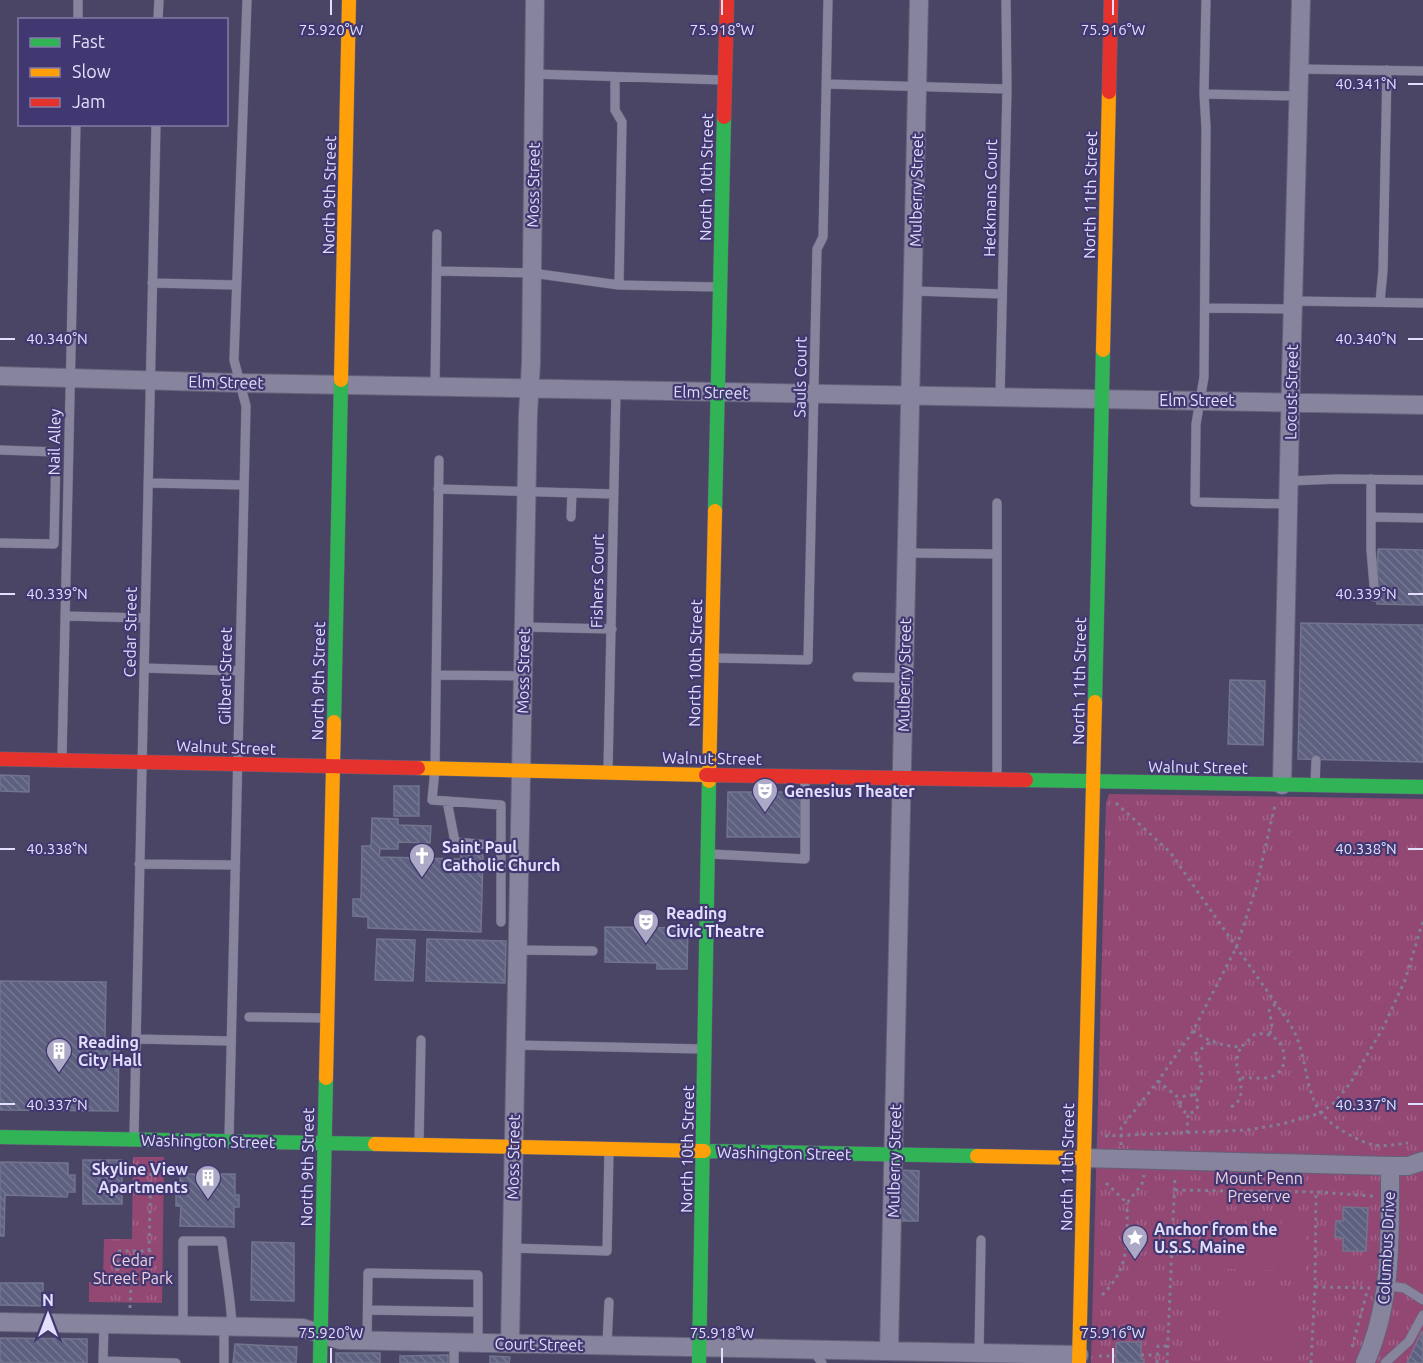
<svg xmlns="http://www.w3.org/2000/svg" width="1423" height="1363" viewBox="0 0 1423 1363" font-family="Ubuntu,sans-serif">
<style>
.park{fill:url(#park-tufts)}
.pitch{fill:#934874}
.building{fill:url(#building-back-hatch);stroke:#72748d;stroke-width:1.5}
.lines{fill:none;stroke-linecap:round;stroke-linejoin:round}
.lane-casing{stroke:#64617a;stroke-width:10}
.street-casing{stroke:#64617a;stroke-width:20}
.fast-casing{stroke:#64617a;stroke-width:15}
.slow-casing{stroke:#64617a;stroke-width:15}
.jam-casing{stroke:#64617a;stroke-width:15}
.path{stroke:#817d94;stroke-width:3;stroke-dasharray:3 4.5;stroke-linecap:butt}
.lane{stroke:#87849d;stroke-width:9}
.street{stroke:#87849d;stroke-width:18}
.fast{stroke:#30b455;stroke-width:14}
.slow{stroke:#ff9f0a;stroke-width:14}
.jam{stroke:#e5322d;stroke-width:14}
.ticks{fill:none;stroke:#e1dffb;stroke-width:2}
.labels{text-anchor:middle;stroke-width:4.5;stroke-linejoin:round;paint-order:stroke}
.street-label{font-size:16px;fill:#e1dffb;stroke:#423871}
.poi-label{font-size:16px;font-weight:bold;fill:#e1dffb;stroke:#423871;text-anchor:start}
.park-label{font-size:16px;fill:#efd0de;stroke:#423871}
.ticks-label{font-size:15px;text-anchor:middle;fill:#e1dffb;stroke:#423871;stroke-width:4.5;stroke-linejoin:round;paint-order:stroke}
</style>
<defs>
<pattern id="park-tufts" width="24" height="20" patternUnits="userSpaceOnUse" patternTransform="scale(1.5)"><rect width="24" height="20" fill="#934874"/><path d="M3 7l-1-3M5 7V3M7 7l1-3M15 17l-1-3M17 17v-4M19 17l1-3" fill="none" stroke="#a26289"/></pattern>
<pattern id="building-back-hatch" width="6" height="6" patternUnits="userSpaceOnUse" patternTransform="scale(1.5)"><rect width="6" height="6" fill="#5e6080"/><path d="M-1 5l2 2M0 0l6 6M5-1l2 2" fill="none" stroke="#757693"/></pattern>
</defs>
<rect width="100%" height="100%" fill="#4a4564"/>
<!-- park -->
<path class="park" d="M1109 794 1423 799V1363H1091L1106 803Z
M133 1157H164L162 1303 89 1302V1282H103L104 1239H132Z"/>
<!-- pitch -->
<path class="pitch" d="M1214 1214 1240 1215 1238 1269H1213Z
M1248 1215 1273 1216 1272 1270H1247Z
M1282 1217H1307L1305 1272 1280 1271Z
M1222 1293 1256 1294 1254 1356 1219 1355Z
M1259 1294 1294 1295 1292 1357 1257 1356Z"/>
<!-- building -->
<path class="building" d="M1378 549 1423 550V605L1377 604Z
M1301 623 1423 625V762L1298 759Z
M1230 680 1265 681 1263 745 1228 744Z
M0 775 29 776V792L0 791Z
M394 786H419V816H394Z
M728 792H802V837H727Z
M372 818 398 819V825L431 826 430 843 398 842V849H380L379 857 461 859V854L483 855 481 932 368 928V917L353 916V899H361L362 846H371Z
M605 927 688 928 687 969H657V963L605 962Z
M377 939 415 940 413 981 375 980Z
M427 939 506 941 505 983 426 981Z
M0 981 106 982 105 1038H119L118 1111 0 1110Z
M83 1160H122V1204H83Z
M0 1162 68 1163V1175H75V1192H68L67 1197 5 1195 4 1236H0Z
M899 1170 919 1171 918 1221H898Z
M180 1174H235V1195H239V1207H234V1227L180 1226 181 1206H176V1194H180Z
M1343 1207 1368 1208 1366 1251H1343V1238L1335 1237 1336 1221H1343Z
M252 1242 294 1243V1301L251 1300Z
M0 1283H43V1306L0 1305Z
M1422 1331 1423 1363H1407Z
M0 1338 87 1339V1363H0Z
M1120 1342H1141V1359H1144V1363H1116V1343Z
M235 1344 297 1347 296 1363H233Z
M336 1353H380V1363H336Z
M448 1355V1363H400V1356Z
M490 1356 510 1357 509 1363H490Z"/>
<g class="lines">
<defs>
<path id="lane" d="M1206 0 1204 94 1206 127 1204 377 1196 424 1195 502 1289 504
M78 20V0
M158 20 159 0
M1299 69 1423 71
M534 74 723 80
M615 78V110L622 122 619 285
M826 84 1007 89
M1204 94 1299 96
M437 271 532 273 619 285 717 287
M152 283 236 285
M914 291 1002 294
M1294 301 1423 303
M1380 302 1383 270 1387 70
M1205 308 1294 309
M435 387 437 234
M1000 397 1007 89 1006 0
M0 450 56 452 54 544 0 543
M439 460 435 769 432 800 501 805V922
M1371 479V550L1375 597
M1290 481 1337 479 1423 480
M149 483 244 485
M438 489 614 494
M997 503V778
M571 517 572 493
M1371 517 1423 518
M907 553 996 554
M65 616 145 618
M524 627 612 629
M712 658 808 660 817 249 823 237 828 0
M144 668 240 671
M436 675 523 676
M857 677 904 678
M62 757 76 124
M608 770 616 390
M1315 784 1316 760
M447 801 455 842 501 846
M710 854 805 859V779
M139 864 235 865
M517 950 593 951
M249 1017 325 1018
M136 1039 231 1041
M515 1045 702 1049
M134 1136 156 124
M229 1139 246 406 234 360 247 0
M419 1142 421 1040
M511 1248 607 1251 609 1151
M1387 1286 1404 1288 1423 1300
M368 1310 478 1312
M183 1326V1241H222C225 1270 231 1298 232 1327
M367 1341 368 1273 478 1275V1342
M607 1345 609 1302
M813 1350 822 1363
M979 1353 981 1240
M103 1361 176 1363
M103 1363 104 1324
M224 1363V1326
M454 1363V1341
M1385 1363 1409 1341 1423 1315"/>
<path id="street" d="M0 376 240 383 1423 405
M1282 785 1291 376 1301 0
M1084 1158 1390 1166H1408L1423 1161
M0 1322 303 1328 340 1340 1079 1355
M510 1342 528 414 531 363 535 0
M889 1351 919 0
M1365 1363C1393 1301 1390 1232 1390 1166"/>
<path id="fast" d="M715 511 724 117
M1095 702 1103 350
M334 722 341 380
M1026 780 1423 787
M0 1137 375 1144
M704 1151 977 1156
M320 1363 326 1078
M699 1363 709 781"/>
<path id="slow" d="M1103 350 1109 92
M341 380 349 0
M418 768 706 775
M709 781 715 511
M326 1078 334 722
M375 1144 704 1151
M977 1156 1084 1158 1079 1363
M1084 1158 1095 702"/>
<path id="jam" d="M1109 92 1111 0
M724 117 727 0
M0 759 418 768
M706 775 1026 780"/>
</defs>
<!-- lane casing -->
<use href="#lane" class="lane-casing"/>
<!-- street casing -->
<use href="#street" class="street-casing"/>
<!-- fast casing -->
<use href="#fast" class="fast-casing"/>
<!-- slow casing -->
<use href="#slow" class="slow-casing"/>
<!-- jam casing -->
<use href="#jam" class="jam-casing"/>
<!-- path -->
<path class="path" d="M1116 803 1170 852 1286 1018C1292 1027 1297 1036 1300 1047 1307 1068 1307 1094 1321 1113 1327 1121 1338 1128 1346 1133 1373 1148 1377 1147 1408 1143
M1193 1031C1208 1041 1222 1046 1241 1047L1255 1034C1260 1034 1265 1033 1269 1035 1286 1041 1291 1068 1273 1076 1264 1080 1250 1077 1240 1078
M1270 1034 1272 1024 1269 1011 1276 1003
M1158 1081 1180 1099
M1180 1104a9 9 0 1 1 18 0a9 9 0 1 1-18 0Z
M1194 1096C1199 1088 1204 1078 1201 1068 1199 1062 1196 1060 1195 1054L1210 1042
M1231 1107C1248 1098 1239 1081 1237 1066 1236 1060 1238 1053 1241 1047
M1187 1133 1188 1113
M1105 1136 1248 1130 1282 1124 1321 1113 1336 1101 1351 1082 1383 1028 1405 980 1423 921
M1121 1145V1128L1158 1081 1193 1031 1236 948 1256 888 1275 805
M1106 1183 1127 1203 1142 1184 1144 1175
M1175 1190 1316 1192 1374 1196
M118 1251H150V1281H117Z
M149 1251 151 1160
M1315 1287 1370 1288
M1102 1295C1131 1267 1127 1240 1127 1203
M130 1308 131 1281
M1352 1347 1367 1292
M1141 1355H1157
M1099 1356H1115
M1157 1363 1158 1346H1168
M1167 1363 1175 1176
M1311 1363 1315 1287 1316 1192"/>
<!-- lane -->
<use href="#lane" class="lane"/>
<!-- street -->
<use href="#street" class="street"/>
<!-- fast -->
<use href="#fast" class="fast"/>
<!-- slow -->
<use href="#slow" class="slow"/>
<!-- jam -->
<use href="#jam" class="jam"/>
</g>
<!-- ticks -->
<path class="ticks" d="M331 0V15M722 0V15M1113 0V15M1408 84H1423M0 339H15M1408 339H1423M0 594H15M1408 594H1423M0 849H15M1408 849H1423M0 1104H15M1408 1104H1423M331 1348V1363M722 1348V1363M1113 1348V1363"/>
<!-- icons -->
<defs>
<symbol id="theatre-pin" viewBox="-11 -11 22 30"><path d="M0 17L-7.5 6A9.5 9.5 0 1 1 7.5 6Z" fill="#aca9c6" stroke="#423871"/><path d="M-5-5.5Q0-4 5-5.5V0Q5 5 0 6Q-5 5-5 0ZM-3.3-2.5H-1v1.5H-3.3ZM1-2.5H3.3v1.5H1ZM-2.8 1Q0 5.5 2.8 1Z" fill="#fff"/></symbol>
<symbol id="church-pin" viewBox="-11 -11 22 30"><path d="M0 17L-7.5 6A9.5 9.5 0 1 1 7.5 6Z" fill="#aca9c6" stroke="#423871"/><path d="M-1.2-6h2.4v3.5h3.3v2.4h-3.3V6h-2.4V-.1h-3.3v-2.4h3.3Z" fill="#fff"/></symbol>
<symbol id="building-pin" viewBox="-11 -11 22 30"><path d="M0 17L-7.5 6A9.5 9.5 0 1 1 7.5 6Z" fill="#aca9c6" stroke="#423871"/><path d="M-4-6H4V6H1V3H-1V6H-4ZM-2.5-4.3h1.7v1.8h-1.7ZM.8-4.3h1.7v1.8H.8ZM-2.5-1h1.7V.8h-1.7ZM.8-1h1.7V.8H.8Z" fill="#fff"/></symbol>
<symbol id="sight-pin" viewBox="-11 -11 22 30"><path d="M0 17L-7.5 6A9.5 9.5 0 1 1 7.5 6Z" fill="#aca9c6" stroke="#423871"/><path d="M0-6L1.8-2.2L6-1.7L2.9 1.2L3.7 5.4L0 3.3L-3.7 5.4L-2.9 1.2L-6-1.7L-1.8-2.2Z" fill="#fff"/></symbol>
</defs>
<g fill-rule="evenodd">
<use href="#theatre-pin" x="750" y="776" width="30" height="40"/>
<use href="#church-pin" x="407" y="841" width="30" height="40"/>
<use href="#theatre-pin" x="631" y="907" width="30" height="40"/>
<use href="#building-pin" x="44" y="1036" width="30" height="40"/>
<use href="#building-pin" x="193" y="1163" width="30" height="40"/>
<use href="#sight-pin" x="1120" y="1223" width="30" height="40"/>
</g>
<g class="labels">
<!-- street labels -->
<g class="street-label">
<text transform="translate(706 177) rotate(-89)" y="6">North 10th Street</text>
<text transform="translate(533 185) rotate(-89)" y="6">Moss Street</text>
<text transform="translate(916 190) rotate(-89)" y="6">Mulberry Street</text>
<text transform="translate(329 195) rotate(-89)" y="6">North 9th Street</text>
<text transform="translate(1090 195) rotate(-89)" y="6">North 11th Street</text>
<text transform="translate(990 198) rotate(-89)" y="6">Heckmans Court</text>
<text transform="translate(800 377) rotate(-89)" y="6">Sauls Court</text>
<text transform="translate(226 382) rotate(1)" y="6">Elm Street</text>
<text transform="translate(711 392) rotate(1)" y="6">Elm Street</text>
<text transform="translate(1291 392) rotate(-89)" y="6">Locust Street</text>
<text x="1197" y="406">Elm Street</text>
<text transform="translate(54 442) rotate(-89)" y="6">Nail Alley</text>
<text transform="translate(597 581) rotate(-89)" y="6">Fishers Court</text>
<text transform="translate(130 632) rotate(-89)" y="6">Cedar Street</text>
<text transform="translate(695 663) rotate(-89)" y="6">North 10th Street</text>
<text transform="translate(523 671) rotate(-89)" y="6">Moss Street</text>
<text transform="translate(904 675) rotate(-89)" y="6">Mulberry Street</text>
<text transform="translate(225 676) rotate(-89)" y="6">Gilbert Street</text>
<text transform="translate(318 681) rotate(-89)" y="6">North 9th Street</text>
<text transform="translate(1079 681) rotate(-89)" y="6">North 11th Street</text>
<text transform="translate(226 747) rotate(2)" y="6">Walnut Street</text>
<text transform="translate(712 758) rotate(1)" y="6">Walnut Street</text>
<text transform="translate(1198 767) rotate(1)" y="6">Walnut Street</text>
<text transform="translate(208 1141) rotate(1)" y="6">Washington Street</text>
<text transform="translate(687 1149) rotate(-89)" y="6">North 10th Street</text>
<text transform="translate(784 1153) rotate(1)" y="6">Washington Street</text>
<text transform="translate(513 1157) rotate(-89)" y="6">Moss Street</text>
<text transform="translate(894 1161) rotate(-89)" y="6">Mulberry Street</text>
<text transform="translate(307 1167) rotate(-89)" y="6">North 9th Street</text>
<text transform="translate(1067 1167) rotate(-89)" y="6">North 11th Street</text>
<text transform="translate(1386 1248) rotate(-87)" y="6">Columbus Drive</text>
<text transform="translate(539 1344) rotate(1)" y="6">Court Street</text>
</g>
<!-- poi labels -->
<g class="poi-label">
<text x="784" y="797">Genesius Theater</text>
<text x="442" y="853">Saint Paul<tspan x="442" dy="18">Catholic Church</tspan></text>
<text x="666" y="919">Reading<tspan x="666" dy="18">Civic Theatre</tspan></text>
<text x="78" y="1048">Reading<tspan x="78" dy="18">City Hall</tspan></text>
<text x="188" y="1175" text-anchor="end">Skyline View<tspan x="188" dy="18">Apartments</tspan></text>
<text x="1154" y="1235">Anchor from the<tspan x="1154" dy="18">U.S.S. Maine</tspan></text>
</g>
<!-- park labels -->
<g class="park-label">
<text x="1259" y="1184">Mount Penn<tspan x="1259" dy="18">Preserve</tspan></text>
<text x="133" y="1266">Cedar<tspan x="133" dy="18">Street Park</tspan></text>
</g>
</g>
<g class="ticks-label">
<text x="331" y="35">75.920°W</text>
<text x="722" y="35">75.918°W</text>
<text x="1113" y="35">75.916°W</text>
<text x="1366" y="89">40.341°N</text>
<text x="57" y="344">40.340°N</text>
<text x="1366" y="344">40.340°N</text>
<text x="57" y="599">40.339°N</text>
<text x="1366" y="599">40.339°N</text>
<text x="57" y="854">40.338°N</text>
<text x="1366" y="854">40.338°N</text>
<text x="57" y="1110">40.337°N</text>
<text x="1366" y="1110">40.337°N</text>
<text x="331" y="1338">75.920°W</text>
<text x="722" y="1338">75.918°W</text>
<text x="1113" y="1338">75.916°W</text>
</g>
<!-- legend -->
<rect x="18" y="18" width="210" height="108" fill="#423871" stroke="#827ba8" stroke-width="1.5"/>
<rect x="30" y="38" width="30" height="9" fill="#30b455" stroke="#827ba8" stroke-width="1.5"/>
<text x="72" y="48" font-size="18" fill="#e1dffb">Fast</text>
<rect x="30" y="68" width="30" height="9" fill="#ff9f0a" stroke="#827ba8" stroke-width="1.5"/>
<text x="72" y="78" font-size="18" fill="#e1dffb">Slow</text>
<rect x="30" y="98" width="30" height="9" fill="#e5322d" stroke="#827ba8" stroke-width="1.5"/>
<text x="72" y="108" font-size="18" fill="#e1dffb">Jam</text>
<!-- north arrow -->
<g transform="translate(48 1315)" stroke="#423871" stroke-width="4.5" paint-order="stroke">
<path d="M0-4.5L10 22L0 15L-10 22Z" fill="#e1dffb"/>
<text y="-9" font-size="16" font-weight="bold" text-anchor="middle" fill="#e1dffb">N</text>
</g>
</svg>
